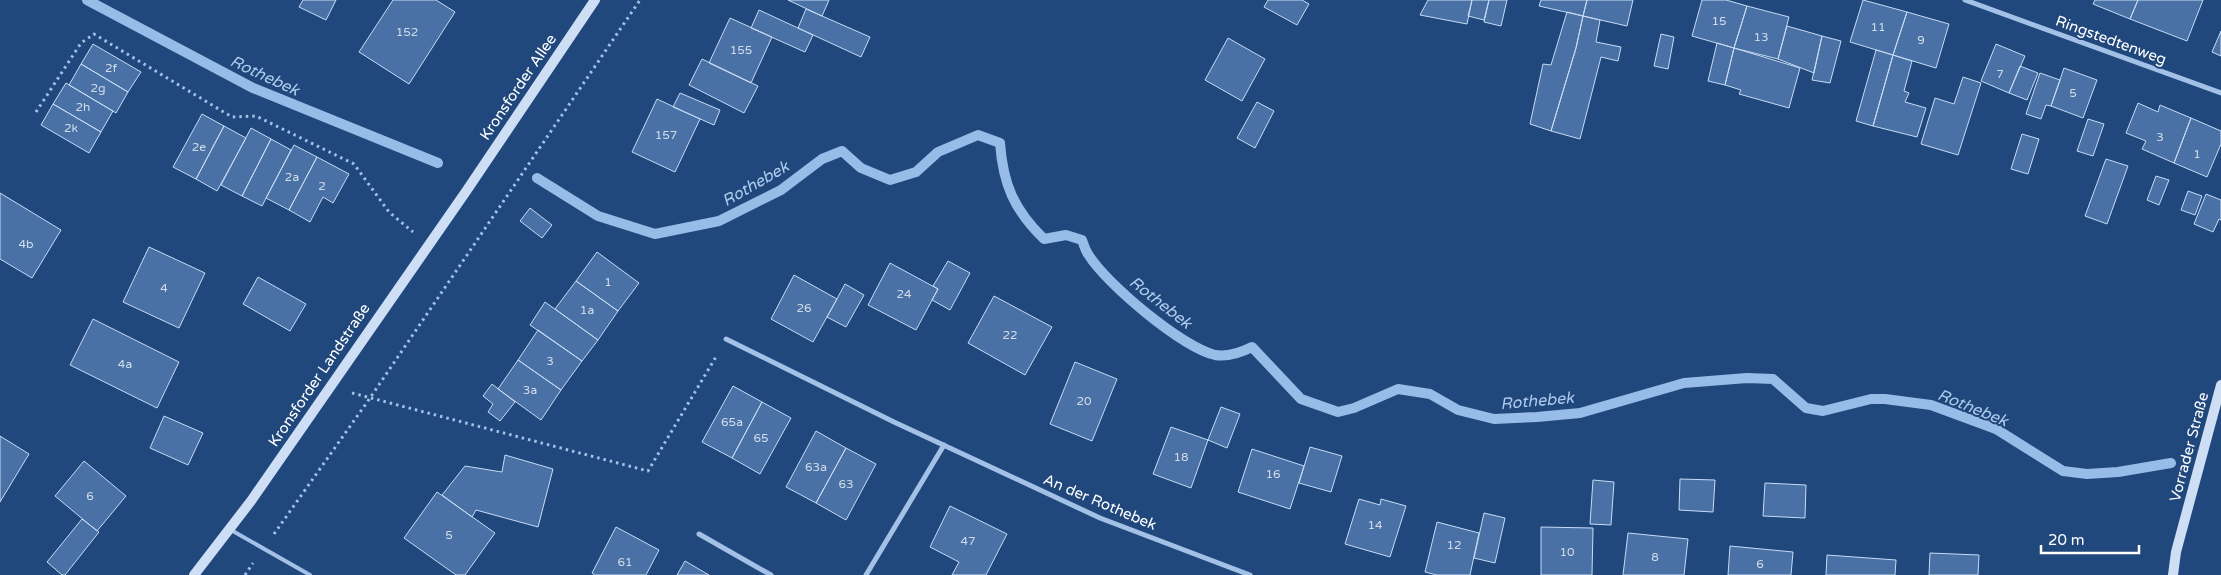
<svg xmlns="http://www.w3.org/2000/svg" width="2221" height="575" viewBox="0 0 2221 575" font-family="'Varela Round',sans-serif">
<style>
.lines{fill:none;stroke-linecap:round;stroke-linejoin:round}
.stream{stroke:#97bce8;stroke-width:10}
.building{fill:#4971a6;stroke:#c7dbf5}
.path{stroke:#a3c1e7;stroke-width:3;stroke-dasharray:2.5 4;stroke-linecap:butt}
.lane{stroke:#a3c1e7;stroke-width:4}
.street{stroke:#a3c1e7;stroke-width:5}
.secondary{stroke:#cddef5;stroke-width:10}
.labels{text-anchor:middle;stroke-width:4;stroke-linejoin:round;paint-order:stroke}
.number-label{font-size:12px;fill:#d2dce9}
.street-label{font-size:15px;fill:#fff;stroke:#20487d}
.water-label{font-size:16px;font-style:italic;fill:#aecbee;stroke:#20487d}
</style>
<rect width="100%" height="100%" fill="#20487d"/>
<g class="lines">
<!-- stream -->
<path class="stream" d="M87 0 253 88 438 163
M537 178 598 216 655 234 719 221 781 190 822 159 842 151 861 168 890 180 916 172 938 152 978 135 1000 143C1003 184 1014 210 1044 239L1066 235 1082 240C1084 245 1085 250 1088 254 1106 284 1182 347 1215 355 1227 357 1242 352 1252 347L1301 399 1338 412 1354 408 1398 389 1430 394 1458 410 1494 419 1537 417 1580 413 1684 383 1747 378 1773 379 1806 408 1823 411 1871 399H1885L1931 405 1996 429 2063 471 2087 474 2118 472 2171 463"/>
</g>
<!-- building -->
<path class="building" d="M303 0H336L326 20 299 7Z
M393 0H436L455 12 409 84 359 52Z
M788 0H829L822 16Z
M1268 0H1302L1309 4 1297 25 1264 7Z
M1428 0H1472L1467 24 1420 15Z
M1472 0H1489L1484 20 1468 16Z
M1489 0H1507L1501 26 1484 22Z
M1541 0H1587L1583 16 1539 6Z
M1587 0H1633L1627 26 1583 16Z
M1702 0H1726L1747 6 1734 48 1692 36Z
M1863 0 1907 12 1893 55 1850 42Z
M2095 0H2138L2130 19 2093 4Z
M2138 0H2203L2187 41 2130 19Z
M1747 6 1789 17 1778 59 1734 48Z
M806 9 870 37 861 57 798 28Z
M759 10 813 35 805 52 751 28Z
M1567 12 1583 16 1576 48 1551 131 1530 124 1543 64 1551 65Z
M1907 12 1949 24 1936 68 1893 55Z
M1583 16 1600 20 1596 42 1621 47 1618 61 1601 57 1580 139 1551 131 1576 48Z
M730 18 772 37 751 83 709 63Z
M1787 26 1822 36 1814 73 1778 59Z
M2221 31V56L2212 52Z
M1661 34 1674 37 1668 69 1654 66Z
M1822 36 1841 41 1830 83 1812 80Z
M1228 38 1265 59 1242 101 1205 80Z
M1717 43 1734 48 1725 85 1708 81Z
M93 44 141 72 128 92 81 64Z
M1996 44 2025 56 2009 93 1981 81Z
M1734 48 1800 68 1789 108 1739 94 1741 90 1725 85Z
M1876 50 1893 55 1873 126 1856 121Z
M1893 55 1912 61 1904 91 1909 93 1905 102 1926 108 1917 137 1873 126Z
M702 59 758 86 744 113 689 85Z
M81 64 128 92 116 113 69 85Z
M2020 66 2038 73 2027 100 2009 93Z
M2064 68 2097 80 2083 118 2051 106Z
M2040 73 2060 80 2051 106 2046 105 2041 119 2026 114Z
M1963 77 1981 83 1958 155 1921 144 1935 98 1954 104Z
M66 83 113 111 101 132 53 104Z
M680 93 720 110 714 125 673 107Z
M657 99 700 119 675 172 632 152Z
M1257 102 1274 111 1255 148 1237 138Z
M2138 103 2158 112 2160 105 2191 118 2174 163 2142 149 2146 141 2126 133Z
M53 104 101 132 89 153 41 125Z
M202 114 224 126 196 179 173 167Z
M2191 118 2221 131V144L2207 177 2174 163Z
M2088 119 2104 124 2093 156 2077 151Z
M224 126 246 138 217 191 196 179Z
M251 128 271 139 242 196 221 185Z
M2022 134 2039 139 2028 174 2011 169Z
M271 139 291 150 262 206 242 196Z
M294 145 317 157 289 210 266 198Z
M317 157 349 174 333 203 323 197 310 222 289 210Z
M2106 159 2128 166 2107 224 2085 216Z
M2156 176 2169 180 2159 205 2147 200Z
M2188 191 2202 196 2195 215 2181 210Z
M0 193 61 230 32 278 0 259Z
M2206 194 2221 200V220L2219 219 2213 232 2194 224Z
M530 208 552 225 542 238 520 221Z
M149 247 205 273 179 328 123 302Z
M597 252 639 283 618 311 576 281Z
M948 261 970 273 950 310 932 300 938 289 933 286Z
M890 263 938 289 916 330 868 305Z
M794 275 837 299 813 342 771 319Z
M258 277 306 304 290 331 243 304Z
M576 281 618 311 598 340 555 309Z
M845 284 864 295 846 327 827 317Z
M994 296 1052 327 1025 375 968 343Z
M545 302 598 340 582 361 530 325Z
M93 319 179 362 157 408 70 365Z
M538 330 582 361 561 390 518 360Z
M518 360 561 390 541 420 498 389Z
M1075 362 1117 379 1092 441 1050 424Z
M492 384 515 402 500 421 488 412 493 404 483 396Z
M733 386 762 402 732 458 702 442Z
M762 402 791 418 760 474 732 458Z
M1221 407 1240 414 1227 448 1208 440Z
M164 416 203 433 188 465 150 448Z
M1171 427 1208 440 1191 488 1153 474Z
M816 431 846 448 816 503 786 487Z
M0 436 29 454 0 502Z
M1310 447 1342 456 1331 492 1299 483Z
M846 448 876 464 846 520 816 503Z
M1252 449 1304 466 1290 509 1238 492Z
M505 455 553 469 538 527 476 510 472 517 442 495 465 466 502 472Z
M84 461 126 496 97 531 55 496Z
M1680 479 1715 480 1713 512 1679 510Z
M1593 480 1614 482 1611 525 1590 524Z
M1765 483 1806 485 1805 518 1763 516Z
M437 492 495 533 465 575H456L404 538Z
M1359 499 1380 505 1381 499 1406 506 1390 557 1345 544Z
M950 506 1007 534 986 575H952L959 562 930 547Z
M1484 513 1505 518 1495 563 1474 558Z
M82 519 99 532 65 575H62L47 562Z
M1437 522 1479 533 1470 575H1437L1425 572Z
M616 527 659 550 646 575H595L592 573Z
M1541 527 1593 528 1592 575H1541Z
M1628 533 1688 539 1684 575H1623Z
M1730 546 1793 552 1791 575H1728Z
M1930 553 1979 555 1978 575H1929Z
M1827 555 1896 560 1895 575H1826Z
M685 561 709 575H677Z"/>
<g class="lines">
<!-- path -->
<path class="path" d="M36 112 81 43 94 34 232 117 256 116 354 164 389 212 413 232
M352 393 648 471 717 355
M274 534 370 398 640 0
M245 575 253 563"/>
<!-- lane -->
<path class="lane" d="M231 530 310 575"/>
<!-- street -->
<path class="street" d="M1965 0 2221 93
M726 339 894 422 1100 518 1250 575
M699 534 771 575
M866 575 944 445"/>
<!-- secondary -->
<path class="secondary" d="M194 575 251 501 467 190 595 0
M2173 575 2176 552 2221 385"/>
</g>
<g class="labels">
<!-- number labels -->
<g class="number-label">
<text x="1719" y="25">15</text>
<text x="1878" y="31">11</text>
<text x="407" y="36">152</text>
<text x="1761" y="41">13</text>
<text x="1921" y="44">9</text>
<text x="741" y="54">155</text>
<text x="111" y="72">2f</text>
<text x="2000" y="78">7</text>
<text x="98" y="92">2g</text>
<text x="2073" y="97">5</text>
<text x="83" y="111">2h</text>
<text x="71" y="132">2k</text>
<text x="666" y="139">157</text>
<text x="2160" y="141">3</text>
<text x="199" y="151">2e</text>
<text x="2197" y="158">1</text>
<text x="292" y="181">2a</text>
<text x="322" y="190">2</text>
<text x="26" y="248">4b</text>
<text x="608" y="286">1</text>
<text x="164" y="292">4</text>
<text x="904" y="298">24</text>
<text x="804" y="312">26</text>
<text x="587" y="314">1a</text>
<text x="1010" y="339">22</text>
<text x="550" y="365">3</text>
<text x="125" y="368">4a</text>
<text x="530" y="394">3a</text>
<text x="1084" y="405">20</text>
<text x="732" y="426">65a</text>
<text x="761" y="442">65</text>
<text x="1181" y="461">18</text>
<text x="816" y="471">63a</text>
<text x="1273" y="478">16</text>
<text x="846" y="488">63</text>
<text x="90" y="500">6</text>
<text x="1375" y="529">14</text>
<text x="449" y="539">5</text>
<text x="968" y="545">47</text>
<text x="1454" y="549">12</text>
<text x="1567" y="556">10</text>
<text x="1655" y="561">8</text>
<text x="625" y="566">61</text>
<text x="1760" y="568">6</text>
</g>
<!-- street labels -->
<g class="street-label">
<text transform="translate(2111 40) rotate(20)" y="5">Ringstedtenweg</text>
<text transform="translate(518 87) rotate(-56)" y="5">Kronsforder Allee</text>
<text transform="translate(319 375) rotate(-56)" y="5">Kronsforder Landstraße</text>
<text transform="translate(2189 447) rotate(-75)" y="5">Vorrader Straße</text>
<text transform="translate(1100 502) rotate(23)" y="5">An der Rothebek</text>
</g>
<!-- water labels -->
<g class="water-label">
<text transform="translate(265 75) rotate(25)" y="6">Rothebek</text>
<text transform="translate(755 183) rotate(-30)" y="6">Rothebek</text>
<text transform="translate(1161 302) rotate(38)" y="6">Rothebek</text>
<text transform="translate(1537 400) rotate(-5)" y="6">Rothebek</text>
<text transform="translate(1973 407) rotate(22)" y="6">Rothebek</text>
</g>
</g>
<!-- scale -->
<path d="M2041 545v8h98v-8" fill="none" stroke="#ffffff" stroke-width="2.5"/>
<text x="2048" y="545" font-size="15" fill="#ffffff" stroke="#20487d" stroke-width="4" paint-order="stroke">20 m</text>
</svg>
